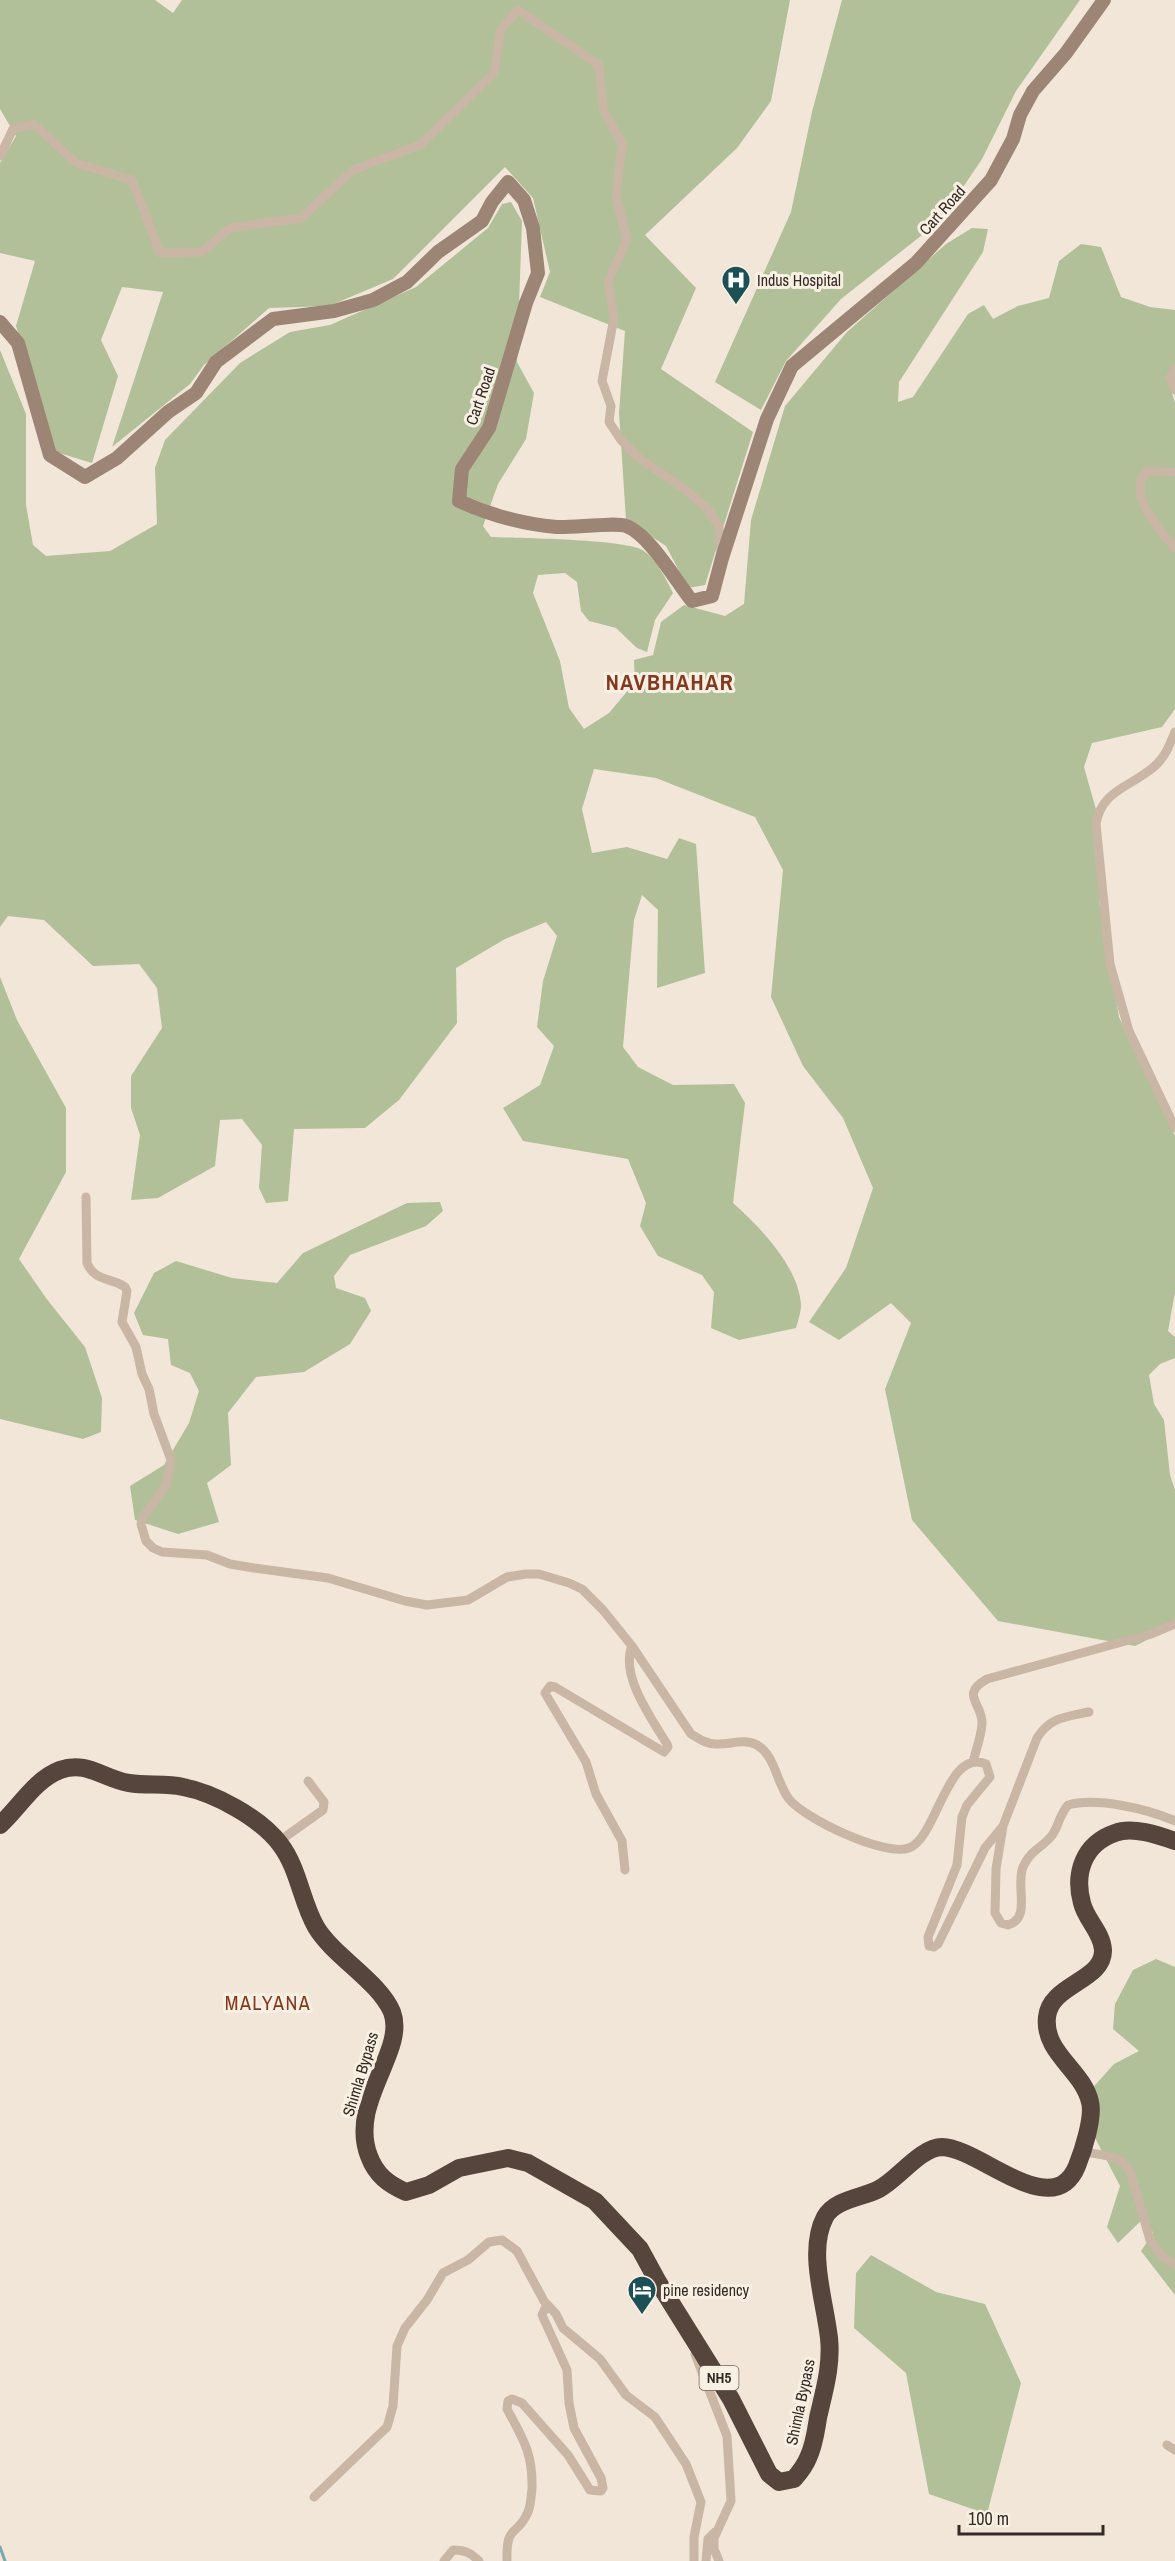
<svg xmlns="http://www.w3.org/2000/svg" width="1175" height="2561" viewBox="0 0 1175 2561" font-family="'Archivo Narrow',sans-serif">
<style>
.green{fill:#b1c098}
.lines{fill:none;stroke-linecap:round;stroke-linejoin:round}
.stream{stroke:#76aaae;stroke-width:3}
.street{stroke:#c9b6a4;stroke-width:9}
.secondary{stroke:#9c8575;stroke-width:14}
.highway{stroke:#55453c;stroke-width:18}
.labels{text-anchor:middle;stroke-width:6;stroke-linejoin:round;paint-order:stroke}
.shield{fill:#f9f0e4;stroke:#6f665f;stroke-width:1.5}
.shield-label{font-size:15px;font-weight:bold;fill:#342b26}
.street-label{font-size:16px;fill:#342b26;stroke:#f9f0e4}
.poi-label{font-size:16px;fill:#342b26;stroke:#f9f0e4;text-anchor:start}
.quarter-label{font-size:20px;letter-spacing:1.5px;fill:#84391e;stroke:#f9f0e4}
.district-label{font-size:22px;font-weight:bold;letter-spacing:1.5px;fill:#84391e;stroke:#f9f0e4}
</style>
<rect width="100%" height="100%" fill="#f1e6d8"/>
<path class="green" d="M0,0H155L173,13L182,0H790L771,101L737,148L645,235L696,288L661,369L753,432L705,585L688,588L666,546L626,520L619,413L625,331L540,297L550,272L533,198L505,167L393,279L329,306L269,308L204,365L190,384L112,447L163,292L122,287L101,340L118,376L92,463L56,452L16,326L35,261L0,253V163L16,136L0,109Z
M842,0H1080L1016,91L982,159L941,220L841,299L786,361L761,410L715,382L791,212L812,112Z
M511,202L522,221L517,362L534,393L526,439L498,484L483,526L491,537C517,538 629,539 644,551C657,560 666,579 673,593L655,620L647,652L637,648L616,628L589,621L581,611L577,582L565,573L538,575L533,593L560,661L569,708L584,729L609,713L635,682L634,660L653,655L661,622L684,605L725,616L744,604L751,520L785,406L847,332L946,244L972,228L988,229L983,252L899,382L898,402L913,397L968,314L984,305L993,319L1018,306L1049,298L1059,261L1081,244L1101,247L1121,297L1150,307L1175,310V390L1172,393L1175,403V709L1162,727L1092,743L1084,767L1099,820V901L1119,1017L1175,1136V1292L1168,1331L1175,1337V1358L1160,1364L1149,1375L1154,1404L1164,1420L1170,1475L1175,1490V1626L1135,1646L998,1621L912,1520L885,1389L911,1323L891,1303L839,1340L809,1322L846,1268L873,1188L843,1118L803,1066L771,997L783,870L755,817L656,778L594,769L582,809L592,853L627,847L667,859L679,838L696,844L705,973L657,988L658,910L642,895L634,920L623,1047L638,1067L673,1085L734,1084L745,1103L733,1203C759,1226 799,1267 801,1305C801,1312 798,1321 796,1328L739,1340L711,1328L714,1292L702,1275L658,1256L640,1226L646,1203L628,1159L523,1141L503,1108L540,1085L554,1046L537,1027L543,981L557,936L546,922L505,939L456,968L457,1023L399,1100L365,1128L294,1129L288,1201L266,1203L259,1188L262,1145L242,1119L220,1120L215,1166L158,1198L131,1200L140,1135L131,1108V1076L162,1028L157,988L139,964L93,966L44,920L8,916L0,927V350L26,414V505L33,545L46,556L110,551L157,524L155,468L165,440L240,363L290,332L330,325L416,287L488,228L502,204Z
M0,977L17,1020L66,1108V1172L19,1259L46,1298L85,1347L102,1398L101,1432L83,1439L0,1419Z
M440,1202L443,1211L426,1226L350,1255L334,1276L336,1288L365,1298L371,1311L350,1344L304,1372L256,1377L228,1413L231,1465L207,1483L219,1522L178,1534L135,1520L130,1486L164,1465L189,1423L199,1391L190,1373L171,1365L168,1339L143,1335L134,1313L154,1273L176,1261L232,1278L277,1283L303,1253L407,1203Z
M1156,1959L1175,1967V2295L1141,2251L1153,2233L1145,2217L1118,2243L1107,2227L1120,2186L1093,2134L1088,2093L1114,2064L1139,2051L1113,2029L1115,2004L1133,1970Z
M871,2255L936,2292L985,2304L1021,2383L987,2514L929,2494L906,2373L854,2328L856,2273Z"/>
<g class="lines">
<path class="stream" d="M0,2547L5,2561"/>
<path class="street" d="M0,156L13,129L34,124L76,163L132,180L160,253L202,252L230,228L301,218L353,170L420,145L494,73L501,29L518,10L599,65L603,109L622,144L616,197L627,239L608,282L614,318L602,381L611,406L609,422L621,440L639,458L683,488L708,509L719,527L721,553
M1175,368L1170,378L1175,390
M1173,472L1148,471C1124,491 1160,531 1175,548
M1175,732C1170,744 1166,755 1157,764C1133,787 1102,788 1096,824L1110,964L1129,1031L1175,1128
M86,1197L87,1263C95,1282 111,1277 125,1287L127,1291L122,1322L136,1347L142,1374L149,1389L154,1414L171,1460L166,1486L143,1517L141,1524L146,1541L153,1548L162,1552L207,1555L230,1564L254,1568L328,1578L405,1601L427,1605L468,1600L507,1577L526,1574H539L569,1583L582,1589L603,1610L632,1646L691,1734C699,1739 707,1744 716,1744C730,1745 743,1738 757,1745C775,1755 777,1784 789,1799C805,1819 885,1857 909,1848C937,1838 947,1747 986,1764L990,1777L967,1805L962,1817L957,1865L928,1937L929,1946L934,1947L938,1944L985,1848L1003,1826
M1089,1712C1066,1717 1050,1717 1037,1738L1003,1826L996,1869L995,1913L1001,1923L1008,1925C1032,1918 1015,1886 1023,1867C1030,1850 1044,1847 1053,1834C1059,1824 1060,1814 1068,1805C1097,1797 1148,1809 1175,1821
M973,1762C976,1750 981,1737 982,1724C983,1703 959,1695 987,1679L1151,1634L1175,1624
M278,1842L323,1810L324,1802L308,1781
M625,1870L622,1841L596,1794L586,1762L545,1693L550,1686L555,1687L664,1752L668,1747L667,1744C651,1718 620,1675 632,1646
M1082,2151C1100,2156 1119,2153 1130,2171L1150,2240L1160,2254L1175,2265
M695,2354L727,2436L731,2501L714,2538V2549L719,2561
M1167,2445L1175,2450
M314,2497L387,2427L393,2406L397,2346L405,2328L427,2300L443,2273L468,2260L489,2242L502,2240L517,2251L544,2301L556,2314L563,2328L600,2359L626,2395L655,2417L686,2464L701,2502L694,2537V2561
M444,2561L453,2550C465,2550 471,2553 479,2561
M507,2561C506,2522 517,2538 528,2512C531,2505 531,2496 532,2489C533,2453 523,2439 507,2409L508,2401L512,2399L522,2403L568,2455L590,2490L601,2491L603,2488L601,2478L574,2428L569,2403L567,2370L542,2315L547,2304
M706,2561L708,2539L715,2532"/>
<path class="secondary" d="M0,322L18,343L50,455L85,477L117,458L168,412L196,393L216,362L273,319L334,311L373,300L407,282L438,252L482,221L492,202L508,182L524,200L533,228L538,273L526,303L489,428L462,469L459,501C492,516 521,524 557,527C572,528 615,522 626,526C649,534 676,581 692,601L712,596L722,558L767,419L792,366L916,263L991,180L1013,139L1020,115L1033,91L1066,53L1104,0"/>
<path class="highway" d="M0,1825C19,1808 34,1780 60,1770C87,1760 103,1779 129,1783C147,1786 166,1783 183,1787C215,1793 260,1818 280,1844C299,1869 301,1901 316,1927C334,1957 379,1981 392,2012C407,2051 348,2102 369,2156C376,2175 388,2184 406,2192L429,2185L459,2168L508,2158L528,2163L595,2201L640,2249L658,2282L731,2399L769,2474L779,2482L794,2479C800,2472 805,2466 808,2458C814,2446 816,2431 818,2418C824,2391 832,2366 829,2338C825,2301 807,2251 825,2217C835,2199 862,2198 879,2189C898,2179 921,2147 942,2147C980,2148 1053,2224 1077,2166C1083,2151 1094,2117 1090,2102C1083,2070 1043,2053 1047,2017C1050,1984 1104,1981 1103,1950C1102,1932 1086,1920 1082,1903C1074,1874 1083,1844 1115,1833C1132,1826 1158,1835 1175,1841"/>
</g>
<defs>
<g id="hospital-pin" transform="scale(1.5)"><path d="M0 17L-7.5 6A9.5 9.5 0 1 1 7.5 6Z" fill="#1b5056" stroke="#f9f0e4"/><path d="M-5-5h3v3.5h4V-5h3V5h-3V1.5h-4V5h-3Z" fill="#fff"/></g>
<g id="hotel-pin" transform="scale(1.5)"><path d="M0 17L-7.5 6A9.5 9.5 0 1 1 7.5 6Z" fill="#1b5056" stroke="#f9f0e4"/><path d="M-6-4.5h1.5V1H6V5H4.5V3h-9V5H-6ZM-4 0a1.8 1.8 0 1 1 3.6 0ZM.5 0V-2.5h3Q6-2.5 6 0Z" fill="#fff"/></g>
</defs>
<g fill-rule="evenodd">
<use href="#hospital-pin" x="736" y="280"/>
<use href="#hotel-pin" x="642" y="2290"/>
</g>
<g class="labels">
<rect class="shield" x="699.5" y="2366" width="39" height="24" rx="4.5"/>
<g class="shield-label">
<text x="719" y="2383">NH5</text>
</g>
<g class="street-label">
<text transform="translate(942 210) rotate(-48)" y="6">Cart Road</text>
<text transform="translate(480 396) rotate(-71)" y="6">Cart Road</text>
<text transform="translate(360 2074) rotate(-73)" y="6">Shimla Bypass</text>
<text transform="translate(800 2402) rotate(-78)" y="6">Shimla Bypass</text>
</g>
<g class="poi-label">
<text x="757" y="286">Indus Hospital</text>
<text x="663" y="2296">pine residency</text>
</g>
<g class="quarter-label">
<text x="268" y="2010">MALYANA</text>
</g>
<g class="district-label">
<text x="670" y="690">NAVBHAHAR</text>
</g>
</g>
<path d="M959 2525v9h144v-9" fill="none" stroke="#342b26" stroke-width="3"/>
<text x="968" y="2525" font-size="18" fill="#342b26" stroke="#f9f0e4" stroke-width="4.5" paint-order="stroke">100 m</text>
</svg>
